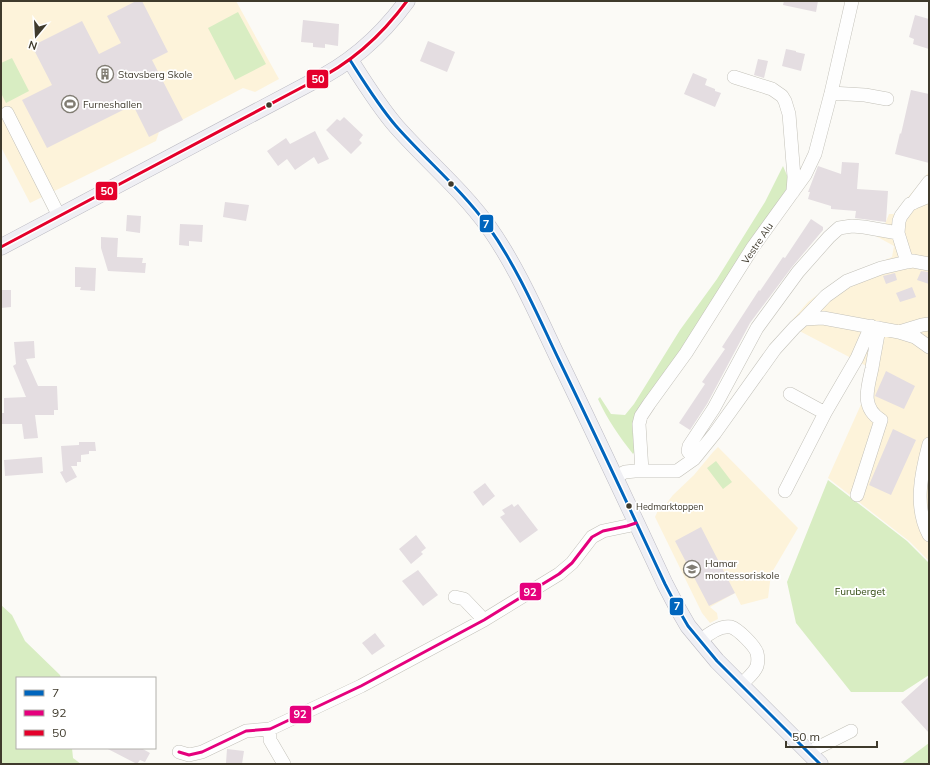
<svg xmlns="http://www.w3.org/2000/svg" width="930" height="765" viewBox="0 0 930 765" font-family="Mulish,sans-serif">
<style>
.built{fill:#fdf3da}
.green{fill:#d8edc2}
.building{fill:#e4dde1}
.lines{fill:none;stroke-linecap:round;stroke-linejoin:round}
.minor-casing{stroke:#c3c1b9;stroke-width:14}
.major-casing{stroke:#bcbbc3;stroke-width:17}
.minor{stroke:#fefefe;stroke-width:13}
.major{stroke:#efeff4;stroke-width:16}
.bus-1-casing{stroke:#fff;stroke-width:6}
.bus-2-casing{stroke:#fff;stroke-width:6}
.bus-3-casing{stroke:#fff;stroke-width:6}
.bus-1{stroke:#0065bd;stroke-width:3}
.bus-2{stroke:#e5007d;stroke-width:3}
.bus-3{stroke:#e4002b;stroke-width:3}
.bus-dot{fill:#3f3a2c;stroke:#fff;stroke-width:1.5}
.labels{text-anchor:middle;stroke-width:3.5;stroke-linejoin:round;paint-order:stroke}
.bus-label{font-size:9px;fill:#3f3a2c;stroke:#fff;text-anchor:start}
.poi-label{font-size:10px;fill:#3f3a2c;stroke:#fff;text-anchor:start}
.street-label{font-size:10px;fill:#3f3a2c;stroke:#fff}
.park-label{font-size:10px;fill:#2c460b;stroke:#fff}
.line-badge{stroke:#fff;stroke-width:1.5}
.badge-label{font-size:11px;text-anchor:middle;font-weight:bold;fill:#fff}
</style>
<rect width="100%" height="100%" fill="#fbfaf6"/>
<path class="built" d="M1,1H236L279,79L255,92L243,88L159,132L156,141L30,203L1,147Z
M929,172V561L909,541L828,478L876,371L788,325L808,302L833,283L892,257L894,246L874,235L885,224L889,214H894Z
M718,447L798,528L771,574L768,598L741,605L735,593L710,607L717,613L718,619L710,623L702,613L655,517L659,508L666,504L673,495L694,475L713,452Z"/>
<path class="green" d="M238,12L266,64L235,80L208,28Z
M12,58L29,91L6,103L1,93V63Z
M783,166L789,180L783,199L651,394C630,419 631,419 635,451L633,454C619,436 607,419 598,399L600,397L611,414L625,415L634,404L680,330L717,279L765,202Z
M716,461L732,482L723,489L707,468Z
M828,480L907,541L929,563V675L903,692H851L796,623L787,582Z
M1,605L12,615L25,641L60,675L61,678H17V748H72L73,758L81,764H1Z
M929,743V764H901Z"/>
<path class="building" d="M136,1H142L168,52L152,60L183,120L149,137L133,105L47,148L22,100L52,85L32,46L82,21L99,54L121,43L107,16Z
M784,1H818L816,12L783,5Z
M915,15L929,19V49L913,44L914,39L909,37Z
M303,20L339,24L338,46L325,44V48L313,47V43L301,42Z
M428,41L455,52L447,72L420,61Z
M786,49L796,51V52L805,54L801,71L782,66Z
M758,59L768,61L764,78L754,75Z
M693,73L707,79L705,85L715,89V91L721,93L715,107L684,94Z
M911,90L929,94V163L895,154L900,133L901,134Z
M344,117L363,135L359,140L362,143L351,154L326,130L337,119L340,121Z
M315,131L329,159L318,164L314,157L295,170L287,159L278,166L267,151L286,138L290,144Z
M842,162L859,163L857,189L888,191L886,222L855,218L856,211L831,209V206L808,199L810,192H808L818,166L841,174Z
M225,202L249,205L246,221L223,217Z
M127,215L141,216L140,233L126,231Z
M811,219L823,227V230L792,267L750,323L707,404L690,430L679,423L705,384L702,382L725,349L722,347L759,290L760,291L783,257L785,258Z
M180,224L203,225L202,242L189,241V246L179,245Z
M101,237L118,238L117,257L143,258L142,263H146L145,273L108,271L101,248Z
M75,267L96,268L95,291L80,290L81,287H75Z
M921,271L929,272V284L917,280Z
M895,273L897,280L886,284L883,276Z
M912,287L916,297L900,302L896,293Z
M1,290H11V307L1,308Z
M34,341L35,358L26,359L38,386H57L58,410H54V415H35L38,438L24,439L22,424H1V413H4V398L26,397L13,366L16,364L14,342Z
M886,371L915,386L904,409L875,396Z
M893,429L916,440L891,495L869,485Z
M79,442H95L96,451H89V454L81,455V462H77V466H71L77,477L66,483L60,472L63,471L61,446L79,445Z
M42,457L43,473L5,476L4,460Z
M485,483L495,496L483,506L473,492Z
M512,504L514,507L518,504L538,530L520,543L500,517L505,514L502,510Z
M701,527L735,593L709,606L675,541Z
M416,535L426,548L421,552L423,554L411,564L399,549Z
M418,570L438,595L423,606L402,581Z
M375,633L385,646L372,655L362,643Z
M929,677V733L901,702Z
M106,748H141L150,753L145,762L140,760L137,764Z
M227,749L244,751L242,764L226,763Z"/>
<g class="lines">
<g class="minor-casing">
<path id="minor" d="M734,77L772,89L782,96L785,101L789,114L794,177L793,192
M831,93L865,95L887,99
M7,113L59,216
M913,203L929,182
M907,262L898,233L899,221L901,216L910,204L929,196
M804,319L823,318L899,332L915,337L929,347
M899,332L922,325L929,324
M790,394L825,413
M929,444C921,474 914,507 929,535
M694,459L688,451L689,446L714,408L757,328L798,272L829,237L839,228L852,226L864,227L898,233
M642,471L639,424L641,416L649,404L686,353L753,247L805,175L815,154L831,93L852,1
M615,477L625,472L635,471H677L694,459L715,433L775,349L795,327L804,319L826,296L847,281L881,268L907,262L913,261L929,264
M785,491L825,413L857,358L871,326
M857,495L881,420C860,407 868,387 872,368C874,355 877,341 879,328
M455,597L464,599L484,620
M700,641C707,635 720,625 731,627C738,629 755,646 757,653C758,657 758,662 757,666C754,674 746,679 741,685
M270,729V740L284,764
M179,752L189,755L202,752L246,731L270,729L361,686L484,620L559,574L572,563L592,537L603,531L627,526L636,523
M809,753L813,750L851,731"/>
</g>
<g class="major-casing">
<path id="major" d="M350,60C364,82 378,105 396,126C426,160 461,189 488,226C517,267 537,314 559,360C595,434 630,509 665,584L677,607L688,626L717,661L820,764
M1,247L312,82C350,64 382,35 407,1"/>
</g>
<use href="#minor" class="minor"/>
<use href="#major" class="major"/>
<g class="bus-1-casing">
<path id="bus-1" d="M350,60C364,82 378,105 396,126C426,160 461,189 488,226C517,267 537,314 559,360C595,434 630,509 665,584L677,607L688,626L717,661L820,764"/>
</g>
<g class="bus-2-casing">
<path id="bus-2" d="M179,752L189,755L202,752L246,731L270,729L361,686L484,620L559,574L572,563L592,537L603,531L627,526L636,523"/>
</g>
<g class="bus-3-casing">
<path id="bus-3" d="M1,247L312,82C350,64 382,35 407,1"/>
</g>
<use href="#bus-1" class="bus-1"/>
<use href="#bus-2" class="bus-2"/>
<use href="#bus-3" class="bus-3"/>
</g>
<defs>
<g id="building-ring" transform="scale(0.9)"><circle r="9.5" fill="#fff" stroke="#817d73" stroke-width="1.5"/><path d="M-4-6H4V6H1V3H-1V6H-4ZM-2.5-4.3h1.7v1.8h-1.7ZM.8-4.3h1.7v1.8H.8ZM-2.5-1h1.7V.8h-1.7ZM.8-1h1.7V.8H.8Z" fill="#817d73"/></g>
<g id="stadium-ring" transform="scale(0.9)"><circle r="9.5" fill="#fff" stroke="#817d73" stroke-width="1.5"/><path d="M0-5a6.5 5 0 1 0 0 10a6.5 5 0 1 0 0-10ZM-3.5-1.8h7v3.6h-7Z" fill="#817d73"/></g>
<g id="school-ring" transform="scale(0.9)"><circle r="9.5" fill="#fff" stroke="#817d73" stroke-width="1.5"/><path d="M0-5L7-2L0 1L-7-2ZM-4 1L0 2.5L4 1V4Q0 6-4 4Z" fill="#817d73"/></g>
</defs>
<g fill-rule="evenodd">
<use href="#building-ring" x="105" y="74"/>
<use href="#stadium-ring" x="70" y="104"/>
<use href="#school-ring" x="692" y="569"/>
</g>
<g class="bus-dot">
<circle cx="269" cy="105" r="3.5"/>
<circle cx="451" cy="184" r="3.5"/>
<circle cx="629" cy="506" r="3.5"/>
</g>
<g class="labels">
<g class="bus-label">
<text x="636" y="510">Hedmarktoppen</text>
</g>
<g class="poi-label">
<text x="118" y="78">Stavsberg Skole</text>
<text x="83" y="108">Furneshallen</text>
<text x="705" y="567">Hamar<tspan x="705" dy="12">montessoriskole</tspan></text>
</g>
<g class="street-label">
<text transform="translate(757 243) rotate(-56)" y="4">Vestre Alu</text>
</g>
<g class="park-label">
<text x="860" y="595">Furuberget</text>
</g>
</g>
<g class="line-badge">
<rect x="306" y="69" width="23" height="20" rx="4" fill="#e4002b"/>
<rect x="95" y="181" width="23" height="20" rx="4" fill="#e4002b"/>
<rect x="479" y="214" width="15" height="19" rx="4" fill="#0065bd"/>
<rect x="519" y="582" width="23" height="19" rx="4" fill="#e5007d"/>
<rect x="669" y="597" width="15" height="19" rx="4" fill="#0065bd"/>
<rect x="289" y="705" width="23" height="19" rx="4" fill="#e5007d"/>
</g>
<g class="badge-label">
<text x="318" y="83">50</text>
<text x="107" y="195">50</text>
<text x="486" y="228">7</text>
<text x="530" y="596">92</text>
<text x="677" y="610">7</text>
<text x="300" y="718">92</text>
</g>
<rect width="930" height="765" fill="none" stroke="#3f3a2c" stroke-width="4"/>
<rect x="16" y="677" width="140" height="72" fill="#ffffff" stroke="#b2b0ab"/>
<rect x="24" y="690" width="20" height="6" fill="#0065bd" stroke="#b2b0ab"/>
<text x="52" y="697" font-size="12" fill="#3f3a2c">7</text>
<rect x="24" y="710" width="20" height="6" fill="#e5007d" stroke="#b2b0ab"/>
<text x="52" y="717" font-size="12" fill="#3f3a2c">92</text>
<rect x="24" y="730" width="20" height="6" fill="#e4002b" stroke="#b2b0ab"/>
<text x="52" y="737" font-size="12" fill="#3f3a2c">50</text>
<g transform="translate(36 36) rotate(198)" stroke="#ffffff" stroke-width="3" paint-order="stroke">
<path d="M0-3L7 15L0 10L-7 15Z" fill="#3f3a2c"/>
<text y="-6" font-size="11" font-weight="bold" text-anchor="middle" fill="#3f3a2c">N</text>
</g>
<path d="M786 741v6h91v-6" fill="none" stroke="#3f3a2c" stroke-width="2"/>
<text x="792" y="741" font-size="12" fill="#3f3a2c" stroke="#ffffff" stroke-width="3" paint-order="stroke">50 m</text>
</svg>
